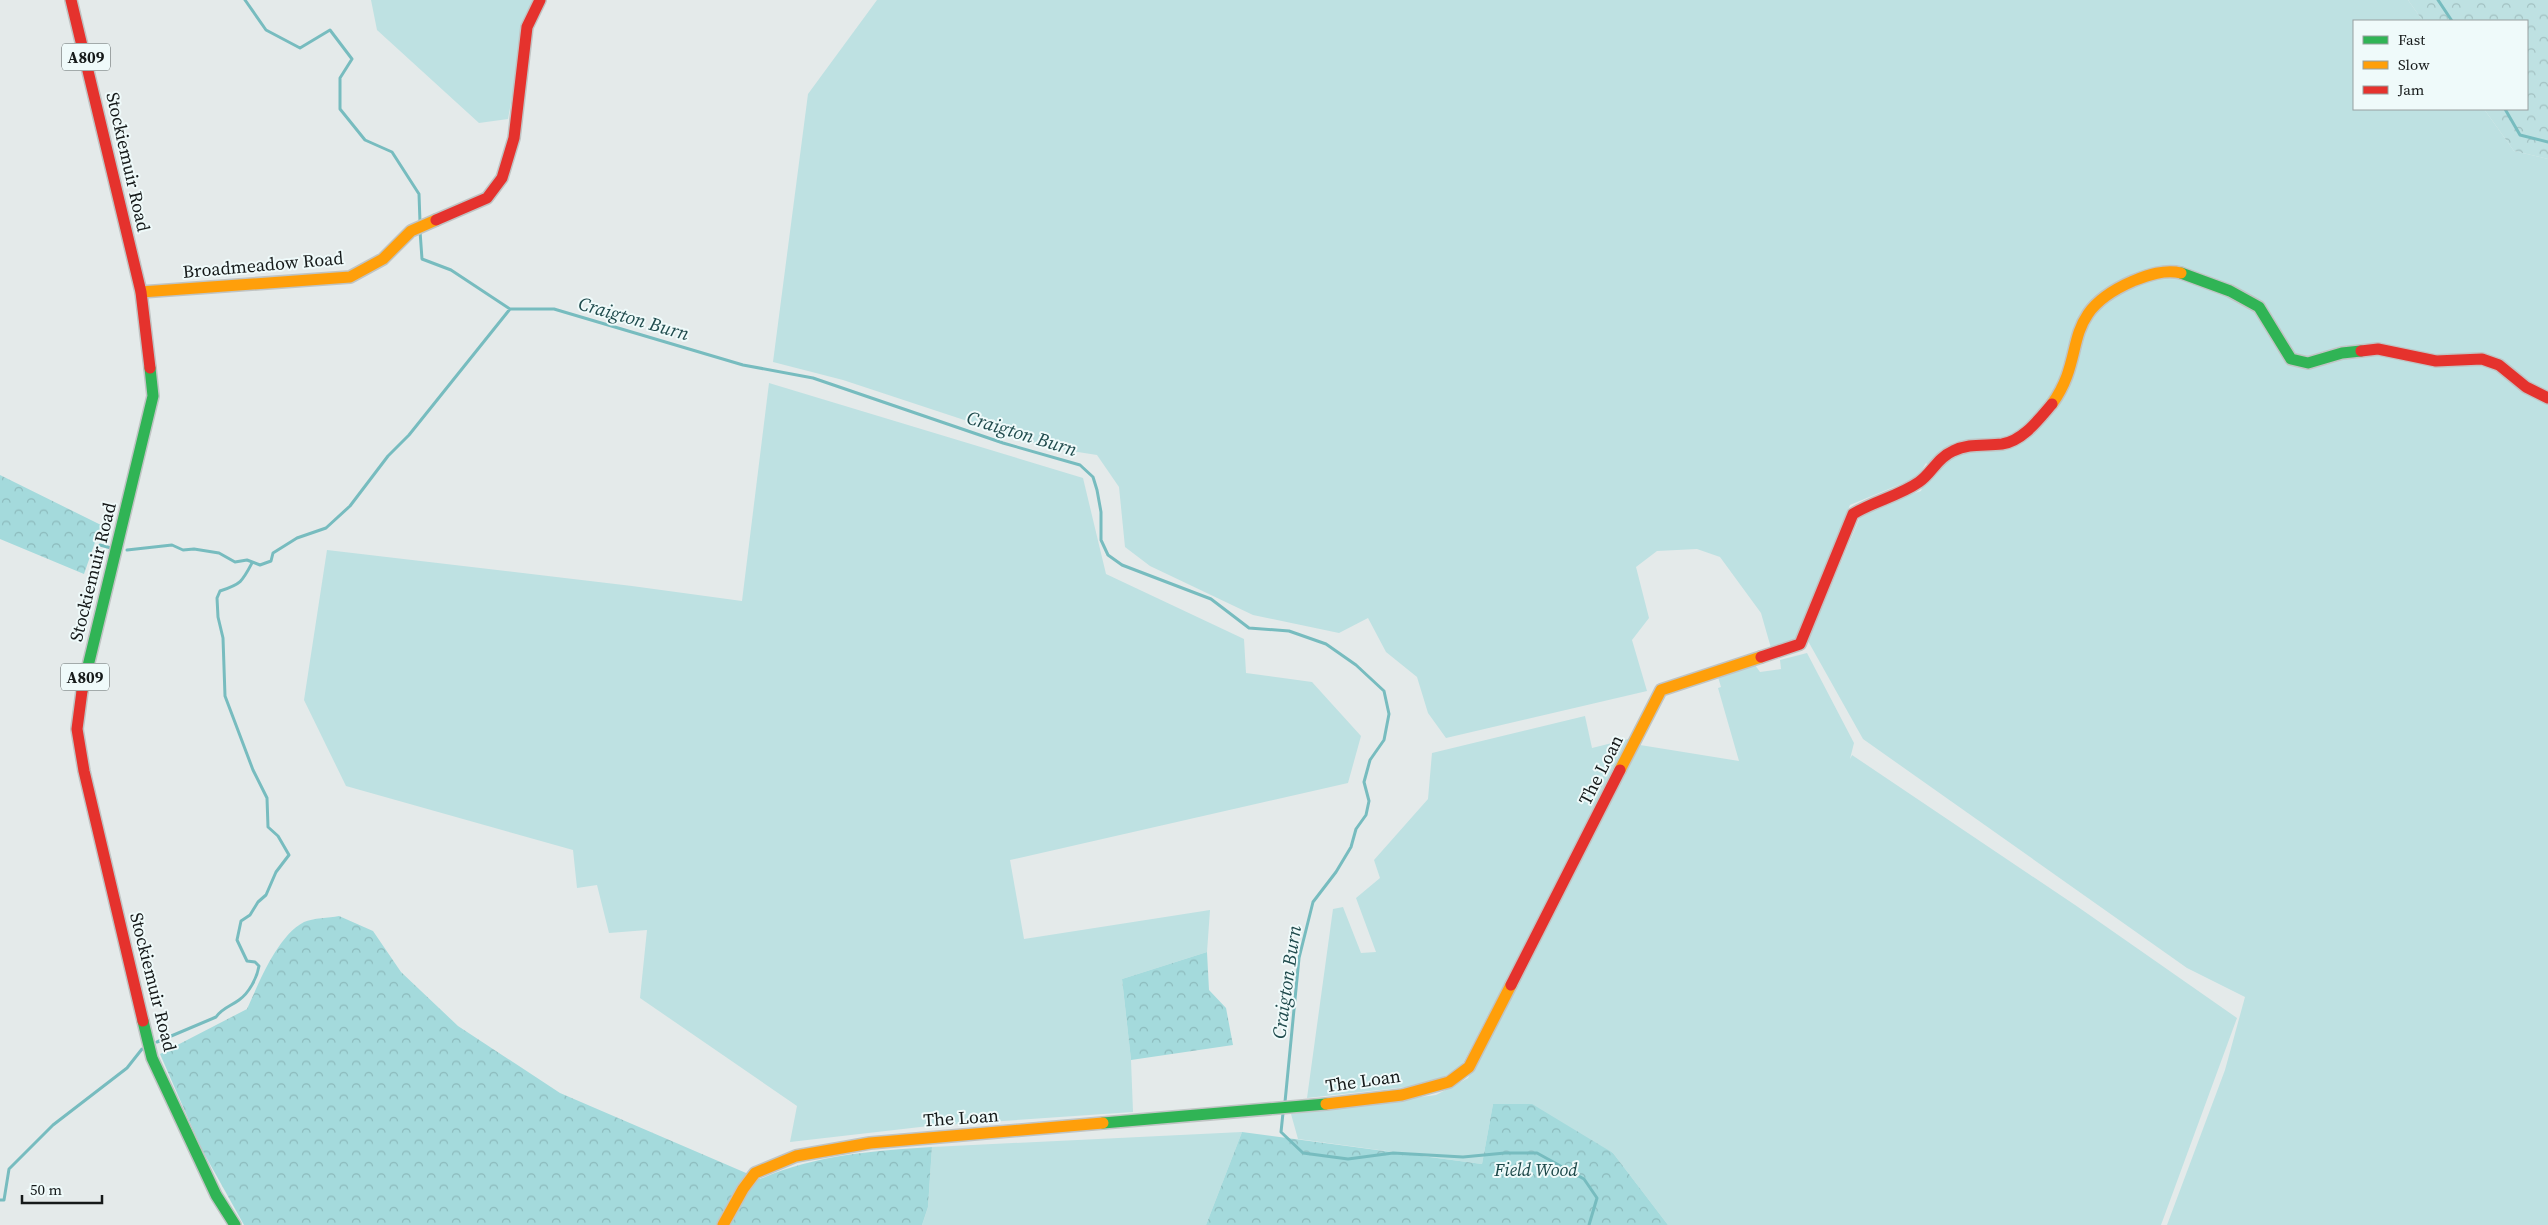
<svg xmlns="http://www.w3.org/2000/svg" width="2548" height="1225" viewBox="0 0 2548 1225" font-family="'Source Serif 4',serif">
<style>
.green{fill:#bee1e2}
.forest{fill:url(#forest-crowns)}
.park{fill:url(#park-crowns)}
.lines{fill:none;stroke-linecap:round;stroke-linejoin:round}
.stream{stroke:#77bcbf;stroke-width:3}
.fast-casing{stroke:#c0c4c4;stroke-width:14}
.slow-casing{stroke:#c0c4c4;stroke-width:14}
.jam-casing{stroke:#c0c4c4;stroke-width:14}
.fast{stroke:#30b455;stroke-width:11}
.slow{stroke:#ff9f0a;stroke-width:11}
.jam{stroke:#e5322d;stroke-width:11}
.labels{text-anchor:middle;stroke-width:4;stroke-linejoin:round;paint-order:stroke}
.shield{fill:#effafa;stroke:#565c5c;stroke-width:1}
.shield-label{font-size:16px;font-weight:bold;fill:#151919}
.street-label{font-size:18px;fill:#151919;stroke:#effafa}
.park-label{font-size:18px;font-style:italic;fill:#1b4748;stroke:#effafa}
.water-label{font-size:19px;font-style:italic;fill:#1f4a4c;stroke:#effafa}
</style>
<defs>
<pattern id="forest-crowns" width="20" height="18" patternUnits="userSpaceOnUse" patternTransform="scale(1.25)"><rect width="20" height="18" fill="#a4dadc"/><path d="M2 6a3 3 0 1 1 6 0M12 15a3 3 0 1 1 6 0" fill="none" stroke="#8cbabc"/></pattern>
<pattern id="park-crowns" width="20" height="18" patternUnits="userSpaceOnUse" patternTransform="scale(1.25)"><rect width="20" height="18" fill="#bee1e2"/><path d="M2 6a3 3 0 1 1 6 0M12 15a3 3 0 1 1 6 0" fill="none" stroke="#a2c0c1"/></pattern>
</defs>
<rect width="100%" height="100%" fill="#e4eaea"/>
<path class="green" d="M371,0H533L525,24L508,119L479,123L377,30Z
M877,0H2408L2423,21H2354V109H2484L2514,151L2548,159V1225H2167L2225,1070L2245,997L2187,968L1863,739L1808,641L1863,510L1921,491L1930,467L1926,463L1918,477L1850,505L1795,640L1771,648L1761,613L1720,557L1697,549L1657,551L1636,567L1649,618L1632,640L1647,691L1446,738L1428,713L1417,677L1386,652L1368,618L1339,633L1253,615L1150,566L1125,547L1119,487L1097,455L1046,447L843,380L773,362L808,94Z
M769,383L1083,478L1106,574L1244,639L1246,673L1312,682L1361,736L1348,783L1010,860L1024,939L1210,910L1207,952L1122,979L1131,1060L1133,1112L929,1126L790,1142L797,1106L640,998L647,930L609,933L597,885L577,888L573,850L346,786L304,700L327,550L632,586L742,601Z
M1807,653L1854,743L1850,759L1852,755L2078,907L2237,1018L2161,1225H1668L1613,1153L1493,1104L1482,1164L1298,1139L1291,1114L1436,1095L1468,1078L1640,745L1739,761L1718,688L1721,687L1718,677L1755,665L1760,672L1781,669L1780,660Z
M1585,716L1592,748L1632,738L1462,1065L1442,1078L1407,1087L1307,1098L1333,909L1343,907L1361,953L1376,952L1356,898L1380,878L1374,860L1428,799L1432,753Z
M1242,1132L1206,1225H922L928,1207L932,1147Z"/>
<path class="forest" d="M0,475L101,525L84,574L0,539Z
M339,916L373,931L401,972L458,1026L560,1093L760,1179C815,1155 872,1151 932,1147L928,1207L922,1225H244L201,1148L160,1054L247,1009C259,983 277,936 304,922C313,918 329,918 339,916Z
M1207,952L1209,990L1226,1008L1233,1045L1131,1060L1122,979Z
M1493,1104H1532L1613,1153L1668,1225H1206L1242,1132L1482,1164Z"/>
<path class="park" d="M2408,0H2548V159L2514,151L2484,109H2527V21H2423Z"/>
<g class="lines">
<path class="stream" d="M245,0L266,30L300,48L330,30L352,59L340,78V109L365,140L392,152L419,194L420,222
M2438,0L2452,21
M2505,109L2520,135L2548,142
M420,231L422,259L451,270L510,309H554L743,365L813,378L1003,443L1080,465L1093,477L1097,490L1101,512V540L1108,555L1122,565L1211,599L1249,628L1289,631L1326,644L1356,665L1384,691L1389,714L1384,740L1370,760L1364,782L1369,801L1366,815L1356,829L1351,847L1336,872L1313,902L1299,958L1285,1102
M100,545L111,548
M127,550L172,545L183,550L194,549L219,553L235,562L247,560L260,565L271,561L273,553L297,538L326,528L350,506L388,456L409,435L510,309
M157,1042L216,1017C222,1008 231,1006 239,1000C249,993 257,978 259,966L255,962L247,961L237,940L241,921L250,915L258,902L266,895L276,872L289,855L278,836L268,827L267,798L253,770L225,696L223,638L218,617L217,598L220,591C241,584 242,582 252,563
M1283,1113L1281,1132L1303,1153L1348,1159L1393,1153L1463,1157L1505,1153H1537L1584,1179L1597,1198L1589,1225
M0,1200H4L9,1169L53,1125L127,1068L142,1049"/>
<g class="fast-casing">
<path id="fast" d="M2181,273L2230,291L2259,307L2291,359L2308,363L2342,353L2361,351
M82,691L153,396L150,368
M143,1021L152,1058L216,1195L235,1225
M1103,1123L1326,1104"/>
</g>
<g class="slow-casing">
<path id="slow" d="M141,292L350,277L383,259L411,231L436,220
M2052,404C2089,353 2057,314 2133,281C2148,275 2165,269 2181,273
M1620,770L1661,690L1761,657
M1326,1104L1402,1095L1449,1082L1469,1067L1511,985
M723,1225L743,1189L755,1173L796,1156L870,1143L1103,1123"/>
</g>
<g class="jam-casing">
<path id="jam" d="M71,0L141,292L150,368
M436,220L487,198L502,178L514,138L527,27L540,0
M2361,351L2378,349L2436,361L2482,359L2499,365L2526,387L2548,398
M1761,657L1800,644L1853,514C1874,501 1899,496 1919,482C1932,473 1937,458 1953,451C1969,443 1984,446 2002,444C2023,441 2039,419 2052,404
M82,691L77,729L84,771L143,1021
M1511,985L1620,770"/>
</g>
<use href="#fast" class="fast"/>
<use href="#slow" class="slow"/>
<use href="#jam" class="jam"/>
</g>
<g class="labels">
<g class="shield">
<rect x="62" y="43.5" width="48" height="27" rx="4"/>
<rect x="61" y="663.5" width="48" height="27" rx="4"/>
</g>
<g class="shield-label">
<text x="86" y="63">A809</text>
<text x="85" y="683">A809</text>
</g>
<g class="street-label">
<text transform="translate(128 162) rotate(77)" y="6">Stockiemuir Road</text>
<text transform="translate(263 265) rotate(-5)" y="6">Broadmeadow Road</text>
<text transform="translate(93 572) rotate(-76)" y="6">Stockiemuir Road</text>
<text transform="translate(1601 770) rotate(-63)" y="6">The Loan</text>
<text transform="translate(153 982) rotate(76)" y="6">Stockiemuir Road</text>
<text transform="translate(1363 1081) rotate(-8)" y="6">The Loan</text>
<text transform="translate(961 1118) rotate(-4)" y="6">The Loan</text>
</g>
<g class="park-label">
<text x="1536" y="1176">Field Wood</text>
</g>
<g class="water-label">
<text transform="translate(634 318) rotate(16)" y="7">Craigton Burn</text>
<text transform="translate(1022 433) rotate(17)" y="7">Craigton Burn</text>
<text transform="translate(1286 982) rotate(-82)" y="7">Craigton Burn</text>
</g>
</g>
<rect x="2353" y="20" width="175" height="90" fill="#effafa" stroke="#98a0a0"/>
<rect x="2363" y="36" width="25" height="8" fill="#30b455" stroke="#98a0a0"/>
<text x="2398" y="45" font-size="15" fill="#151919">Fast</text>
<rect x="2363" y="61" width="25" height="8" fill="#ff9f0a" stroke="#98a0a0"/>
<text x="2398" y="70" font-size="15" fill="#151919">Slow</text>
<rect x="2363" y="86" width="25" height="8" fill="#e5322d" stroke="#98a0a0"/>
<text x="2398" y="95" font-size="15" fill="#151919">Jam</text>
<path d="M22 1195v8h80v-8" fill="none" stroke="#151919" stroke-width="2.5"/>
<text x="30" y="1195" font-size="15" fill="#151919" stroke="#effafa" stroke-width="4" paint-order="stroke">50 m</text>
</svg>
